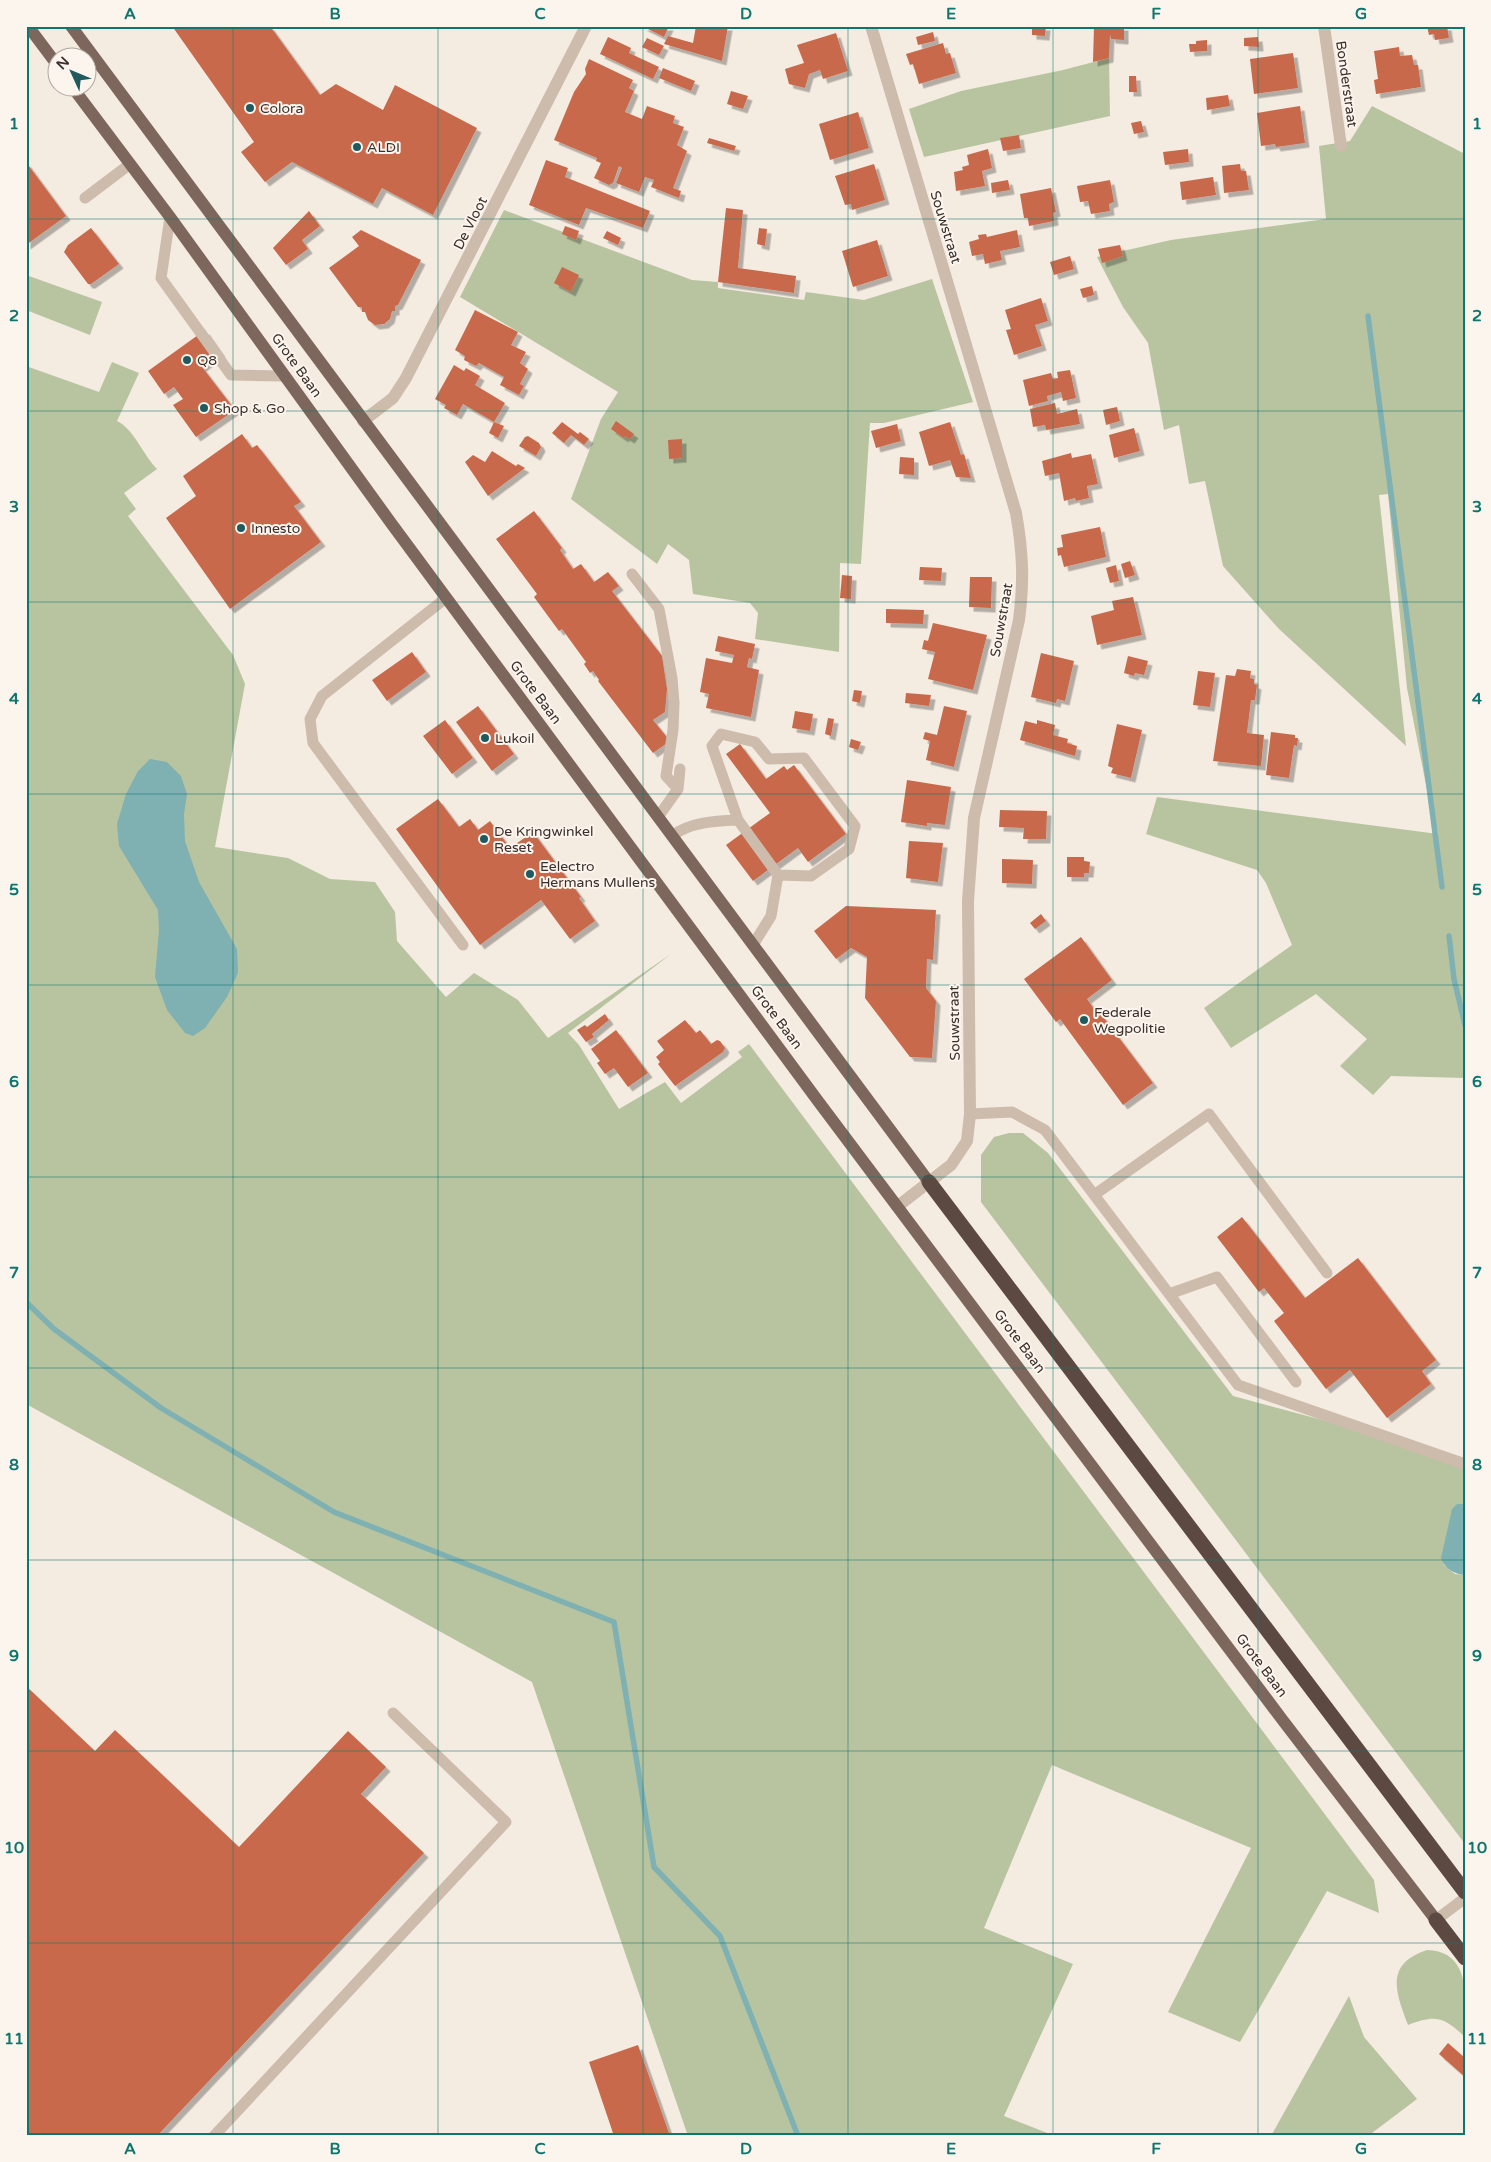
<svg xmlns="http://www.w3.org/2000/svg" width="1491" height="2162" viewBox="0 0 1491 2162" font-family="'Varela Round',sans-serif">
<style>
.green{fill:#b8c4a0}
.water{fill:#7fb0b2}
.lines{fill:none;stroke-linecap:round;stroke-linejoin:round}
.stream{stroke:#7fb0b2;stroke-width:5.5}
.building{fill:#c8694b;filter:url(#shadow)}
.lane{stroke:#cdbbac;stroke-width:11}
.street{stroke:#cdbbac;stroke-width:12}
.primary{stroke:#7d675c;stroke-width:12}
.highway{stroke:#5c4a42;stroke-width:15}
.grid{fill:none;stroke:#0f766e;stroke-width:1;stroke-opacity:0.55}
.poi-dot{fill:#1f5a5e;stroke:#fbf5ee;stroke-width:2}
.labels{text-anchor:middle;stroke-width:4;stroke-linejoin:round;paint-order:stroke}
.street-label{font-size:14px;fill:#3b302b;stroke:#fbf5ee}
.poi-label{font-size:14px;fill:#3b302b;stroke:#fbf5ee;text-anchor:start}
.neatline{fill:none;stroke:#0f766e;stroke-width:2}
.grid-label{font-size:16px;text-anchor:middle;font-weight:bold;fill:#0f766e}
</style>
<defs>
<filter id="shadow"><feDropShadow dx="4.5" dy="4.5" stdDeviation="0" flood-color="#0004"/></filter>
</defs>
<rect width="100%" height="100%" fill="#f4ebe1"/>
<path class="green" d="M1109,58L1110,116L924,157L909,109L961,91L1063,70Z
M1372,106L1465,154V1078L1391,1076L1373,1095L1340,1066L1367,1039L1316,994L1231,1048L1204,1008L1292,945L1266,883L1257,870L1146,834L1157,797L1438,834L1428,795L1407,688L1388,494L1379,495L1406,746L1279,629L1223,566L1205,481L1189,484L1179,425L1164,430L1148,343L1123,307L1097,257L1171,240L1326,219L1319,146L1350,141Z
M504,210L692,280L718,282V288L804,300L806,292L864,300L932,279L973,402L884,423H870L861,564L840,563L839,652L755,639L758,613L750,603L693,594L689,560L668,544L657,564L571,499L601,419L618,392L460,297Z
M26,275L102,302L90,335L26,310Z
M112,362L139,373L117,421C134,429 143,455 157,469L124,493L136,509L128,516L233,655L245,684L215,847L288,858L330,879L375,882L395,912L397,941L446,997L474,973L518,1000L548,1038L671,954L568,1033L579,1045L619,1109L665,1082L681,1103L742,1057L738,1052L749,1044L1374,1880L1379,1913L1327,1891L1240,2042L1168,2012L1251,1848L1052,1765L984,1928L1073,1964L1004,2116L1055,2136H688L532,1682L26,1404V366L99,392Z
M1009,1133H1023L1048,1153L1233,1396L1465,1458V1504H1457L1444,1565L1455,1574L1465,1575V1844L981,1202V1155L994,1137Z
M1427,1950C1474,1951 1465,2005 1465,2037C1444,2017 1436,2014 1408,2025C1395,1991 1385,1964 1427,1950Z
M1349,1996L1364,2037L1417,2099L1368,2136H1271Z"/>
<path class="water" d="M150,759L167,762L181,776L187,794L184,814L185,841L199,882L237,949L238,973L227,997L205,1028L193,1036L185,1033L167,1010L155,977L159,930L158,910L119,846L117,824L126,794L138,771Z
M1457,1504H1465V1575C1454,1574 1445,1569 1441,1558L1452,1509Z"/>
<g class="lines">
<path class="stream" d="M1368,316L1442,887
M1449,936L1454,979L1465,1025
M26,1302L54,1329L161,1408L334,1512L614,1622L654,1867L720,1936L798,2136"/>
</g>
<path class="building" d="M172,26H270L320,95L336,84L383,110L395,85L477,128L433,215L382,188L373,204L292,162L265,182L241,152L254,142Z
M642,26H669L664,37Z
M696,26H728L722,61L664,44L668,36L693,43Z
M1032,26H1046L1045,36L1032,35Z
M1094,26H1124V40L1111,39L1110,34L1109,58L1093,62Z
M1427,26H1447L1449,38L1435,40L1434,34L1429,35Z
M933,32L935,41L918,45L916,37Z
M836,33L848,71L823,79L820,70L809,74L805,88L789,84L785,69L804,63L797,45Z
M608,37L631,48L629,53L659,67L653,79L600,54Z
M1258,37L1259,47L1244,46V38Z
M647,38L664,46L659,55L642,47Z
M1207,40V51L1190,52L1189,44H1196V41Z
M943,43L946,54L950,53L956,73L919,84L913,64L910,65L906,54Z
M1399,47L1400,56L1412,55L1414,65H1418L1421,87L1376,94L1374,80L1378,79L1374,51Z
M1293,53L1298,88L1254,94L1250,59Z
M589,59L633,80L629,88L634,91L625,112L642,119L647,106L675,116L673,123L684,127L677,145L687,151L673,188L681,191L679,198L651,187L654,180L645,177L639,192L616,183L622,168L619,166L613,183L609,185L594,178L601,163L596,161L597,158L554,140L574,92L586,74L585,69Z
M663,68L695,81L691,91L659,78Z
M1129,76H1136L1137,92H1129Z
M731,91L748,96L743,109L727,104Z
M1228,95L1230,106L1207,110L1206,98Z
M1300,106L1305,143L1276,147L1275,144L1261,146L1257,113Z
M858,112L869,148L830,160L819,124Z
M1141,121L1144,132L1134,134L1131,123Z
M1019,135L1021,148L1003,151L1000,138Z
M709,138L736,146L734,151L707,143Z
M988,149L992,168L982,171L985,186L956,191L954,172L963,170L962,167L969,165L967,155Z
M1188,149L1189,162L1165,165L1163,152Z
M546,160L568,168L565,177L650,211L643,228L586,208L579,225L529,205Z
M26,162L66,216L26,245Z
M874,164L885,200L852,210L851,204L845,205L835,176Z
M1240,164L1241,171H1246L1249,190L1224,193L1222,166Z
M1213,177L1216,195L1182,200L1180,182Z
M1008,180L1010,190L992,193L991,183Z
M1110,180L1114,202L1109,204L1110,211L1091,214L1088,201L1080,202L1077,186Z
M1051,188L1056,212L1053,213L1054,221L1029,226L1028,218H1024L1020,194Z
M726,208L743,210L738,268L796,276L794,293L718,282Z
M309,211L320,226L302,240L308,249L286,265L273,248Z
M565,226L579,231L576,240L562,234Z
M91,228L119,264L91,284H88L64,252L68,245Z
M759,228L767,229L765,246L757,244Z
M361,230L421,260L398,305L395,306V311H392L390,319L384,324L375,325L368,320L365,312H362V307H358L329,268L359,246L352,237Z
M1017,230L1020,247L1000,251L1002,260L985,264L983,254L972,256L969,242L979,239L978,235L986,234L987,237Z
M607,231L621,238L618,245L603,238Z
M877,240L888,276L853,287L842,251Z
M1120,245L1123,256L1102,263L1098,249Z
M1070,256L1074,269L1054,275L1050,262Z
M562,267L579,275L571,292L554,283Z
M1092,286L1094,295L1083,298L1080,289Z
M1041,298L1048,321L1035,325L1042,346L1014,355L1006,330L1011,329L1005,310Z
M475,310L518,332L511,345L526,352L520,363L528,369L520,384L524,386L519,395L500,385L504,377L479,363L476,366L464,360L465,356L455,350Z
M205,330L221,353L202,367L235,410L196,437L173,405L183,399L174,387L164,394L148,371Z
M454,365L464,371L466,368L480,376L475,385L505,403L494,422L463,404L457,415L444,408L446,405L435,399Z
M1070,370L1076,398L1063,401L1061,392L1047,396L1048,401L1029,406L1023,380L1051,373L1053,379L1058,378L1057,372Z
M1055,403L1057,414L1077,409L1080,424L1046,430L1045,425L1033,427L1030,409Z
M1117,407L1120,421L1106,425L1103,410Z
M616,421L634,434L630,439L625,436L624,438L611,429Z
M494,422L504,426L498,438L489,433Z
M562,422L578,434L580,432L589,439L584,445L571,435L564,443L552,433Z
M950,422L961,455L964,454L971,478L956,477L950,460L929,466L919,432Z
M897,424L901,441L876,448L871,431Z
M1134,428L1140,451L1114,458L1109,435Z
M242,434L252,448L257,445L301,502L294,506L321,542L230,609L166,518L196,496L183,476Z
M528,436L539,443L541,447L536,456L519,446L525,437Z
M682,439V458L669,459L668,440Z
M492,451L516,466L518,464L525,468L488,496L465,462L473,455L485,462Z
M1071,453L1072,458L1091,454L1098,484L1087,486L1089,498L1076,501L1075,498L1064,501L1059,473L1045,476L1042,461Z
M900,457L914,458V475L899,474Z
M534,511L562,548L560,550L573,569L581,564L594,582L608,572L619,586L612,591L662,656L667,689L665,712L653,720L670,741L653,753L598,681L599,680L593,671L590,673L584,664L586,662L562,629L559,631L534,597L537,594L496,539Z
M1100,527L1106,557L1064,567L1061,555L1058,556L1057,548L1063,547L1061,535Z
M1130,561L1135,575L1125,578L1121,564Z
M1116,565L1119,581L1110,583L1106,568Z
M920,567L942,568L941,581L919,580Z
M842,575L852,576L851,599L840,598Z
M970,577H992L991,608L969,607Z
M1133,597L1142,635L1097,645L1091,616L1114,610L1112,601Z
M886,609L924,610L923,624L886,623Z
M933,623L987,635L973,690L928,679L935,652L922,649L924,640L928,641Z
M718,636L755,644L752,659L749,658L747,667L759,670L751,717L706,708L709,694L700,692L706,658L732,663L734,655L715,651Z
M412,652L426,672L387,701L372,680Z
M1041,653L1074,661L1065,701L1057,699L1056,703L1031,697Z
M1128,656L1148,661L1144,675L1135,673L1134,676L1124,673Z
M1237,669L1251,671L1250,678L1254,679V684L1257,685L1255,700H1251L1247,733L1264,735L1261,766L1213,761L1226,675L1235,676Z
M1198,671L1215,673L1210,707L1193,705Z
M854,690L862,691L860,703L852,701Z
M906,693L931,695L929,706L905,703Z
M478,706L514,754L492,771L456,722Z
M944,706L967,711L954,767L926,760L930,741L923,739L925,732L937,735Z
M795,711L813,714L810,731L792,728Z
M828,718L834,719L831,736L825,734Z
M445,720L473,758L452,774L423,736Z
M1037,720L1055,725L1053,735L1068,739L1067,743L1077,746L1075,756L1020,740L1025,721L1037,724Z
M1117,724L1142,730L1131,778L1111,773L1113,768L1108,766Z
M1271,732L1295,735V738H1298L1297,746L1294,745L1289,778L1266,775Z
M851,739L861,742L858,750L849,747Z
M740,744L766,779L784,766L787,770L794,765L846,834L808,862L798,848L753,881L726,845L770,813L726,754Z
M907,780L951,787L945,825L927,823V826L901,822Z
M438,799L459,827L470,819L478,830L490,821L510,848L533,832L581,897L579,898L595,921L570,939L541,900L480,945L396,829Z
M1000,810L1047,811L1046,839H1023L1024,828L999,827Z
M909,841L943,843L938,882L906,878Z
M1067,857H1084V861L1090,862L1089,873H1084V877H1067Z
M1002,859L1033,860L1032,884L1002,883Z
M846,906L936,910L933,960L927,959L926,988L936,1001L932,1058L910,1057L865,998L867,957L851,948L836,959L814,931Z
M1041,914L1046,921L1035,929L1030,923Z
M1081,937L1112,980L1087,999L1099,1016L1101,1014L1153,1083L1123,1105L1060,1019L1056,1022L1024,979Z
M605,1014L609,1020L592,1034L594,1037L586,1042L577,1030L585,1025L587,1027Z
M685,1020L696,1033L700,1030L711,1044L717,1040L720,1041L725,1048L723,1052L675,1086L658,1064L660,1062L656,1057L664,1050L657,1041Z
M616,1030L648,1073L628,1087L614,1068L605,1074L597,1063L600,1061L591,1049Z
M1242,1217L1305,1298L1358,1258L1436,1360L1422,1371L1431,1384L1387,1418L1350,1370L1326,1389L1274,1321L1284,1313L1264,1288L1259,1292L1217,1237Z
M26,1686L95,1751L115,1730L239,1847L348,1731L386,1767L361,1794L424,1853L157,2136H26Z
M1448,2043L1465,2058V2077L1439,2054Z
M638,2045L670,2136H614L589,2062Z"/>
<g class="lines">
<path class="lane" d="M85,198L130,164
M170,217L161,278L231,375L285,376
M632,574L659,609L672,678L674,703L673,730L666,776L678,789
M446,598L322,696L310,719L313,743L463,945
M658,817L678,789L680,769
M738,820L712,746L721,734L755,742L769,759L804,758L855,826L849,849L811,876L778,875
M672,836C690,822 716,821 738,820L778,875L771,916L753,945
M970,1114L1012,1112L1045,1130L1238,1385L1465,1464
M1094,1195L1209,1114L1327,1273
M1169,1294L1217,1277L1296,1382
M1436,1920L1465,1898
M214,2136L506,1822L393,1713"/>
<path class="street" d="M871,26L1016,513C1023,553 1024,581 1019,620L974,818L968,901L970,1114L967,1141L951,1165L898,1206
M1324,26L1341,146
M363,421L393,398L406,378L586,26"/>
<path class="primary" d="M28,26L58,66
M71,26L929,1182
M73,88L170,217L391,523L818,1101L1281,1718L1436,1920"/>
<path class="highway" d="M929,1182L1465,1892
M1436,1920L1465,1958"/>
</g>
<path class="grid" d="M233,26V2136M438,26V2136M643,26V2136M848,26V2136M1053,26V2136M1258,26V2136M26,219H1465M26,411H1465M26,602H1465M26,794H1465M26,985H1465M26,1177H1465M26,1368H1465M26,1560H1465M26,1751H1465M26,1943H1465"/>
<g class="poi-dot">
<circle cx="250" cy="108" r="5"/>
<circle cx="357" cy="147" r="5"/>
<circle cx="187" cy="360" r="5"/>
<circle cx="204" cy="408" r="5"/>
<circle cx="241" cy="528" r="5"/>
<circle cx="485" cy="738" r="5"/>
<circle cx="484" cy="839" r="5"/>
<circle cx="530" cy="874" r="5"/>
<circle cx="1084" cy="1020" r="5"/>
</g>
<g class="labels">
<g class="street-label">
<text transform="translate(1347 84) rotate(82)" y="5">Bonderstraat</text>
<text transform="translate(470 223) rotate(-63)" y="5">De Vloot</text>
<text transform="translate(946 227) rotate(73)" y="5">Souwstraat</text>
<text transform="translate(297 365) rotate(54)" y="5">Grote Baan</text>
<text transform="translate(1001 620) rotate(-80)" y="5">Souwstraat</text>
<text transform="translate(536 692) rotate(53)" y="5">Grote Baan</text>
<text transform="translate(777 1017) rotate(53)" y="5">Grote Baan</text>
<text transform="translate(954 1023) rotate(-91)" y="5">Souwstraat</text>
<text transform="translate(1020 1341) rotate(53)" y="5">Grote Baan</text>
<text transform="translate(1262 1665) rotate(53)" y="5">Grote Baan</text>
</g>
<g class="poi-label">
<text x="260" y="113">Colora</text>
<text x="367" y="152">ALDI</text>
<text x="197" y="365">Q8</text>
<text x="214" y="413">Shop &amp; Go</text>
<text x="251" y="533">Innesto</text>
<text x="495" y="743">Lukoil</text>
<text x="494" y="836">De Kringwinkel<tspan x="494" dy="16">Reset</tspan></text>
<text x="540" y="871">Eelectro<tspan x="540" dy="16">Hermans Mullens</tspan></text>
<text x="1094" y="1017">Federale<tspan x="1094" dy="16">Wegpolitie</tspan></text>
</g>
</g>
<rect width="1491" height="2162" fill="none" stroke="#fbf5ee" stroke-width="55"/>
<g transform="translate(72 72) rotate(314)"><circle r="24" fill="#fbf5ee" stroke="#aea6a0"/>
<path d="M0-4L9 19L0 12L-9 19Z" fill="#1f5a5e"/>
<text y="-8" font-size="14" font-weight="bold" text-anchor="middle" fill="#3b302b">N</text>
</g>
<rect x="28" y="28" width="1436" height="2106" class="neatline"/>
<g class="grid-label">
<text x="130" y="19">A</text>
<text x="335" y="19">B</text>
<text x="540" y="19">C</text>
<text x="746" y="19">D</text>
<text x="951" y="19">E</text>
<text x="1156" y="19">F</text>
<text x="1361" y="19">G</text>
<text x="14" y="129">1</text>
<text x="1477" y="129">1</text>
<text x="14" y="321">2</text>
<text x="1477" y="321">2</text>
<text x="14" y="512">3</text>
<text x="1477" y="512">3</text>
<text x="14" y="704">4</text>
<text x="1477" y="704">4</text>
<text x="14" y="895">5</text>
<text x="1477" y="895">5</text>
<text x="14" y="1087">6</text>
<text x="1477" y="1087">6</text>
<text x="14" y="1278">7</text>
<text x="1477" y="1278">7</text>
<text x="14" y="1470">8</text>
<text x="1477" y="1470">8</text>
<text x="14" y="1661">9</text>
<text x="1477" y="1661">9</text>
<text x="14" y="1853">10</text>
<text x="1477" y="1853">10</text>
<text x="14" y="2044">11</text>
<text x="1477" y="2044">11</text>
<text x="130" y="2154">A</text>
<text x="335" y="2154">B</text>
<text x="540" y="2154">C</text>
<text x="746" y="2154">D</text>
<text x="951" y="2154">E</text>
<text x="1156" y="2154">F</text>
<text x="1361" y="2154">G</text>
</g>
</svg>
